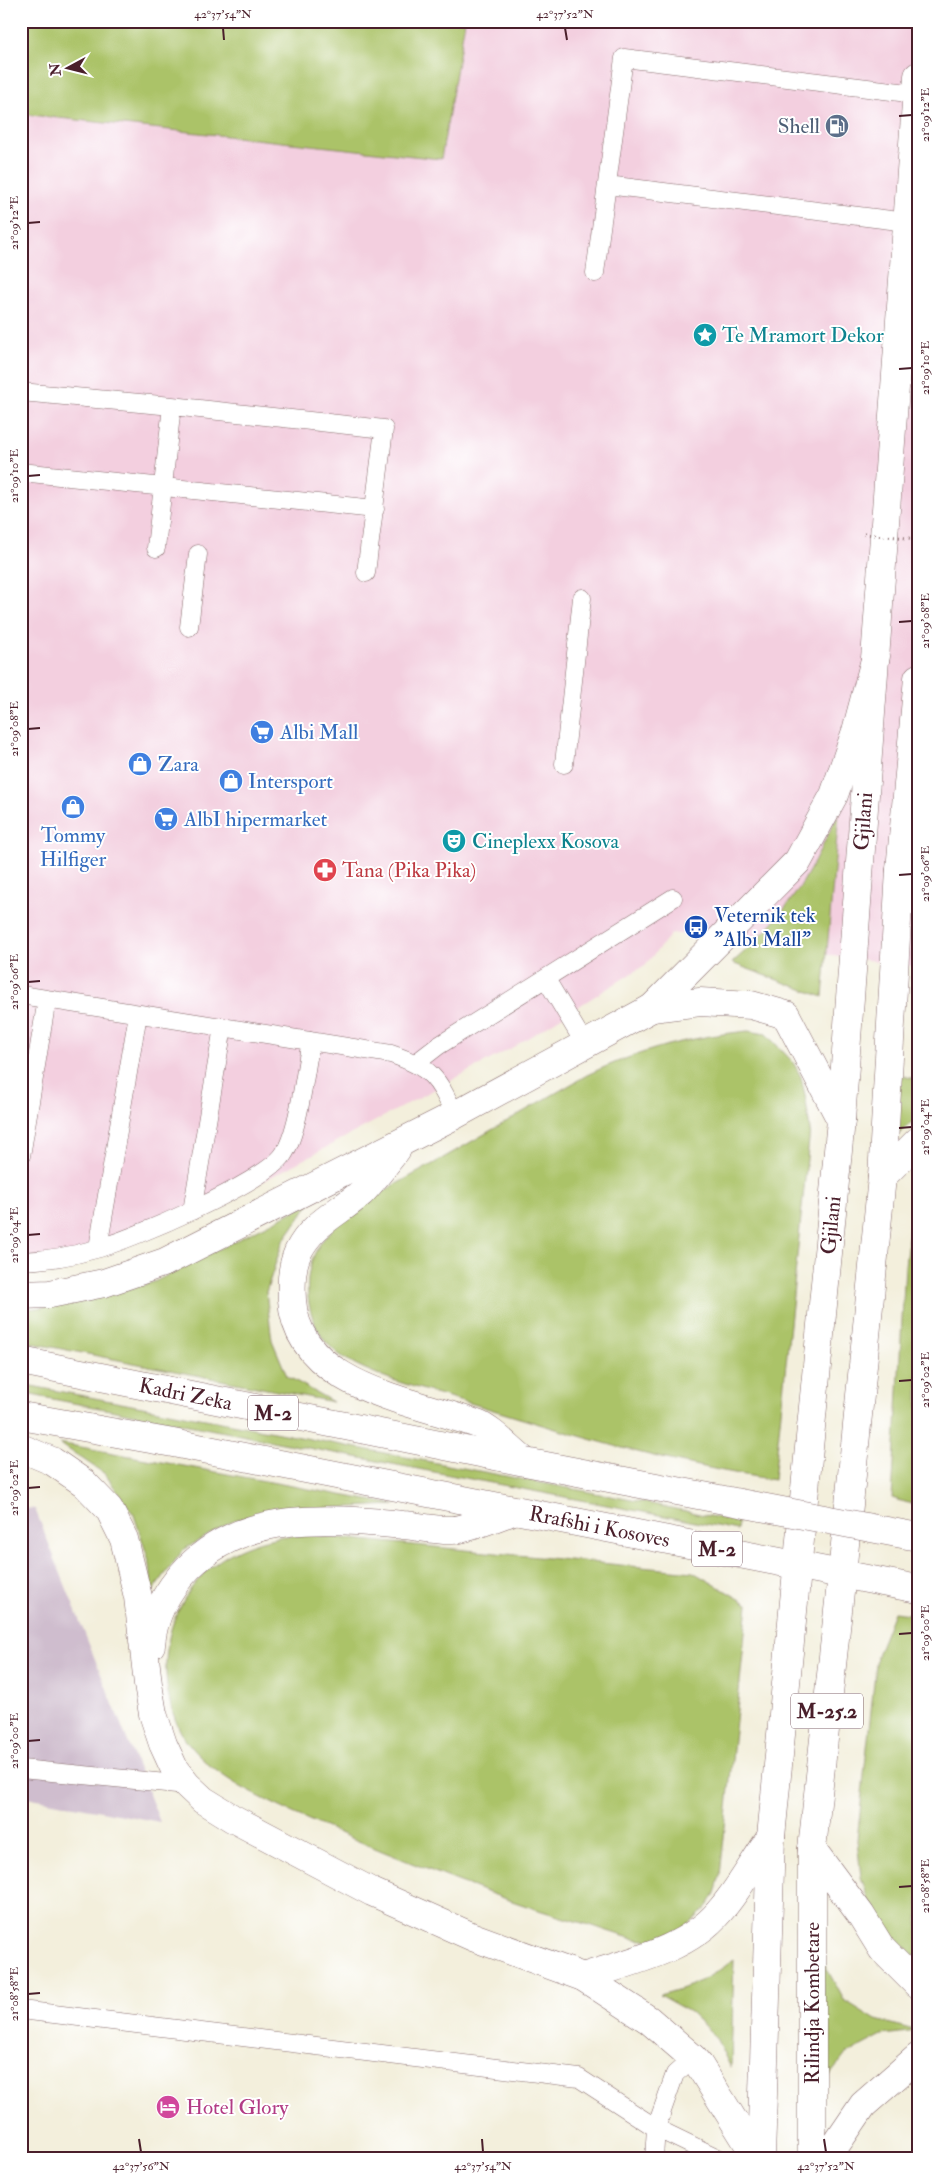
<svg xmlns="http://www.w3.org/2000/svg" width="939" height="2179" viewBox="0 0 939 2179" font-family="'IM FELL Double Pica',serif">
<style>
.built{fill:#f3cfdf}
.industrial{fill:#cfbdce}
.green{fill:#abc368;stroke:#7a714a}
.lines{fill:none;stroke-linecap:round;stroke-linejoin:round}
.service-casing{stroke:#856869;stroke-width:19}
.primary-casing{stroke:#856869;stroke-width:29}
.trunk-casing{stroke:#856869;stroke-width:29}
.service{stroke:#fff;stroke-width:18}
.primary{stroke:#fff;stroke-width:28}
.trunk{stroke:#fff;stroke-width:28}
.trunk-bridge-casing{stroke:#856869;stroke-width:29;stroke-linecap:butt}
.path-bridge{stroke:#856869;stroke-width:3;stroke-dasharray:1 4;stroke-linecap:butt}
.trunk-bridge{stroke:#fff;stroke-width:28}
.ticks{fill:none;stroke:#4a1f2b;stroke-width:2}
.labels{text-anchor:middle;stroke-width:4;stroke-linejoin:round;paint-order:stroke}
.shield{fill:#fff;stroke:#80626b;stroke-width:1}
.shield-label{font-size:20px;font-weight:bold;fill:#4a1f2b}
.service-label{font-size:21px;fill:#4e5e75;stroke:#fff;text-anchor:end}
.culture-label{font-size:21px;fill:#0d838f;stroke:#fff;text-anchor:start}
.shop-label{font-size:21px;fill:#366cbe;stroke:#fff;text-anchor:start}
.street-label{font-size:21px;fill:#4a1f2b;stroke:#fff}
.health-label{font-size:21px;fill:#be3a42;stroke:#fff;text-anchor:start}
.transit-label{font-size:21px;fill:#164399;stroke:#fff;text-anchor:start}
.hotel-label{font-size:21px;fill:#b23c85;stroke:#fff;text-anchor:start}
.neatline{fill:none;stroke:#4a1f2b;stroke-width:2}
.ticks-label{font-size:12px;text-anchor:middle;fill:#4a1f2b}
</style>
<rect width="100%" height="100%" fill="#fff"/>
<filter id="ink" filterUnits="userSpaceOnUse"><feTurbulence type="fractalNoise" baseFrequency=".02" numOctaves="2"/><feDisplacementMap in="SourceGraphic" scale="10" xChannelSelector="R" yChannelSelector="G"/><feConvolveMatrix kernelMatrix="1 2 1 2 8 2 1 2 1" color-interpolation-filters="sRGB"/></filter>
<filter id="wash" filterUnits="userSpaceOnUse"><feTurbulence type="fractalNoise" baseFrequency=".0096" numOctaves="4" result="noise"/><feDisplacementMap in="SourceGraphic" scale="20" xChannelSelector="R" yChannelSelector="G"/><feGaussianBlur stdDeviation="1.12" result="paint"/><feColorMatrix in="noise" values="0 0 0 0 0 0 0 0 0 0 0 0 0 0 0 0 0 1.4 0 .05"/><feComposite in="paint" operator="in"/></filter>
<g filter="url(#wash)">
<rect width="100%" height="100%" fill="#f3efdc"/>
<path class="built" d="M21,21H918V967L672,933L645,965L510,1049L224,1202L21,1270Z"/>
<path class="industrial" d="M21,1508L35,1509L160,1822L21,1796Z"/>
<path class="green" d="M21,21H465L441,159L21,114Z
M839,813L823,997L732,963C759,939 784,913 803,882C816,860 827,836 839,813Z
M748,1031L766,1034L793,1062L801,1077L805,1095L810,1130L774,1480C751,1476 727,1472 704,1467C625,1452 547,1426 470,1403C432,1392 366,1376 336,1352C303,1324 297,1268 327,1235C353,1205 397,1184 431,1165C483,1135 535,1105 587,1075C640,1050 689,1037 748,1031Z
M900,1075L918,1080V1116L894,1139Z
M918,1181V1506L892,1498L905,1266L910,1221Z
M310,1203L283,1241L266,1292L272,1340L287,1376L333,1402L21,1341V1310L82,1302L154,1282Z
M21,1384L642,1502L738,1522L737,1530L21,1393Z
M59,1443L395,1505L284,1510L234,1520L183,1550L152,1592L150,1564L134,1515L105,1474Z
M310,1535L693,1572L748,1604L720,1876C718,1881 717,1888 715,1893C704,1918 672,1938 646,1940C634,1941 605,1930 593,1926C521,1907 451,1879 382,1851C335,1831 286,1812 241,1787C221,1775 195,1757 183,1736C161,1697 160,1643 181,1605C201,1567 232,1547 274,1538C285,1535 298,1536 310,1535Z
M894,1612L918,1615V1970L894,1944L872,1910L861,1877L857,1840L877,1655Z
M734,1959L731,2068L715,2036L690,2012L659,1995C688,1988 712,1978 734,1959Z
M822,1960L844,2000L876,2020L918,2031L882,2035L846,2054L824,2083Z"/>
</g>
<g filter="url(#ink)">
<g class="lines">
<g class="service-casing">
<path id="service" d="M607,185L907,222
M595,273L624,58L916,94
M21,392L172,406L156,548
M172,406L384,429L366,573
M21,472L375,509
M189,627L198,554
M564,764L582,598
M546,979L586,1046
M21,995L391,1054C432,1068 437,1077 455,1115
M416,1063L438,1046L673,898
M21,1156L47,999
M192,1211L223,1027
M98,1248L138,1014
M21,1261C47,1260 72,1256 96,1249C133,1239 263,1183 283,1155C299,1132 305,1070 311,1041
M21,1769L187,1785
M21,2010L579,2078L656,2128L675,2074L693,2058
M654,2158L656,2128L718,2158"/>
</g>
<g class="primary-casing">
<g id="primary">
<path id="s1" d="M761,2158L771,1837L841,1120L918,76"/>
<path d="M812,2158V1849L842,1574L882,1177L900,870L918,678"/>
</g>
</g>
<g class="trunk-casing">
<g id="trunk">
<path d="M900,870L918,902"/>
<path d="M652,1008L700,1002L751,1005L786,1015L841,1120"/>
<path d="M397,1149C386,1163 374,1180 361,1193C339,1213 312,1223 298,1252C291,1267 291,1284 292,1300C298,1388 413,1400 477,1424C491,1429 510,1450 522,1459"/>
<path d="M882,1177L918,1141"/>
<path d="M21,1295L50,1294L104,1283L165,1262L455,1115L652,1008L798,861L834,795L856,731L876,656"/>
<path id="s2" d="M21,1361L525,1462"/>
<path id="s3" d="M21,1416L173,1443L918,1589"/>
<path d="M21,1448L52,1461L84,1483L109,1509L124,1539L138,1597L148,1684L153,1714L163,1744L175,1770L187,1785L203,1800L232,1818L372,1892L473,1937L583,1977L649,2020L693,2058L699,2065L757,2158"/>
<path d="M151,1645C153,1616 167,1590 188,1568C245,1510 328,1518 403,1525C419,1526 436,1531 452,1530C465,1530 499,1516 513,1511"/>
<path d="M812,1849L861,1915L882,1949L918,1985"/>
<path d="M583,1977C629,1962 687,1950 719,1912C739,1890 754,1861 771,1837"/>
<path d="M827,2158L863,2105L918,2057"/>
</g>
</g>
<use href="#service" class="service"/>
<use href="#primary" class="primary"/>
<use href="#trunk" class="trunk"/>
<g class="trunk-bridge-casing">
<path id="trunk-bridge" d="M525,1462L918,1537"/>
</g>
<path class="path-bridge" d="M864,534L918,539"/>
<use href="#trunk-bridge" class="trunk-bridge"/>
</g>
</g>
<path class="ticks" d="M223,28L224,40M565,28L567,40M899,116L912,115M28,223L40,222M899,369L912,368M28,476L40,475M899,622L912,621M28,729L40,728M899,875L912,874M28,982L40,981M899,1128L912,1127M28,1235L40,1234M899,1381L912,1380M28,1488L40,1487M899,1634L912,1633M28,1741L40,1740M899,1887L912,1886M28,1994L40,1993M139,2139L141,2152M482,2139L483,2152M824,2139L826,2152"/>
<defs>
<g id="fuel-disc" transform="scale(1.25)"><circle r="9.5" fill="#5c6f8a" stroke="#fff"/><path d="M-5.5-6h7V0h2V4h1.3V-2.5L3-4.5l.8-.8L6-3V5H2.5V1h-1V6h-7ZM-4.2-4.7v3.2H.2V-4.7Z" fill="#fff"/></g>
<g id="sight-disc" transform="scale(1.25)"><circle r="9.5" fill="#0f9aa8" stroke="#fff"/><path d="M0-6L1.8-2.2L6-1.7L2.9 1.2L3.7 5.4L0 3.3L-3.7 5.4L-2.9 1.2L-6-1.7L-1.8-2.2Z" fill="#fff"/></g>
<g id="supermarket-disc" transform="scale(1.25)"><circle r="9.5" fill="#3f7fe0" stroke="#fff"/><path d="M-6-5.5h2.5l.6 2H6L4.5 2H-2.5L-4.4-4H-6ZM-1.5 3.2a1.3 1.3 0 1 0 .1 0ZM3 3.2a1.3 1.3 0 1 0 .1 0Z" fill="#fff"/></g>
<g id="shop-disc" transform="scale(1.25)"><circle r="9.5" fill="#3f7fe0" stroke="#fff"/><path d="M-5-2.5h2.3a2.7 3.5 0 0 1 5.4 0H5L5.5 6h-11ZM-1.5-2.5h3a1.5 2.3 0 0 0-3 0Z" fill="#fff"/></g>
<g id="theatre-disc" transform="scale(1.25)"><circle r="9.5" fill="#0f9aa8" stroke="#fff"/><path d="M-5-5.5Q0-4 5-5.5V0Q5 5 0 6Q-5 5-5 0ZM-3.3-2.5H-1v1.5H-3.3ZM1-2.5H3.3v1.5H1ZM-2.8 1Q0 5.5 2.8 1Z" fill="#fff"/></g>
<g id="pharmacy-disc" transform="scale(1.25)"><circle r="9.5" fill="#e0444e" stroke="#fff"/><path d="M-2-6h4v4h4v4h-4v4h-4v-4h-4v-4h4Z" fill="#fff"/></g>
<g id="bus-disc" transform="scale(1.25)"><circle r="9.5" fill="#1a4fb4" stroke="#fff"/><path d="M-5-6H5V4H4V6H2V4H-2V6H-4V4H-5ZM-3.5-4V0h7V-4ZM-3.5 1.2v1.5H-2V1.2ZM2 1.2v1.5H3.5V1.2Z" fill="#fff"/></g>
<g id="hotel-disc" transform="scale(1.25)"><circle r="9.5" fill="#d1479c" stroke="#fff"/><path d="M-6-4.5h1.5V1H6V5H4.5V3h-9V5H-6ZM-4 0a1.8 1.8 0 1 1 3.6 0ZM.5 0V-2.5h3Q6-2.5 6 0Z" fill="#fff"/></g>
</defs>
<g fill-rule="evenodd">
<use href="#fuel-disc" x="837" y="126"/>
<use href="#sight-disc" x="705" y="335"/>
<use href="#supermarket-disc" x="262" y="732"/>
<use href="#shop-disc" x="140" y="764"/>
<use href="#shop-disc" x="231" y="781"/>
<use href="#shop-disc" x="73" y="807"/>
<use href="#supermarket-disc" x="166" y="819"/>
<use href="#theatre-disc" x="454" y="841"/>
<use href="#pharmacy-disc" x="325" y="870"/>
<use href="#bus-disc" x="696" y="927"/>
<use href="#hotel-disc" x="168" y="2107"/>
</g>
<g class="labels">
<g class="shield">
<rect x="248" y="1395.5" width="50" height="35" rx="4"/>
<rect x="692" y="1531.5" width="50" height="35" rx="4"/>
<rect x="791" y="1693.5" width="72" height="35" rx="4"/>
</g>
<g class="shield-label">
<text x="273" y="1420">M-2</text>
<text x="717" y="1556">M-2</text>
<text x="827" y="1718">M-25.2</text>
</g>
<g class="service-label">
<text x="820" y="133">Shell</text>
</g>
<g class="culture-label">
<text x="722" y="342">Te Mramort Dekor</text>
<text x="472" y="848">Cineplexx Kosova</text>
</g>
<g class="shop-label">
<text x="280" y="739">Albi Mall</text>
<text x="158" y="771">Zara</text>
<text x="248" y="788">Intersport</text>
<text x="184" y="826">AlbI hipermarket</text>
<text x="73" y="842" text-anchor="middle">Tommy<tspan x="73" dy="24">Hilfiger</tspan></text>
</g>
<g class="street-label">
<text dy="7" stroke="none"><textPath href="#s1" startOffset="1341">Gjilani</textPath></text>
<text dy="7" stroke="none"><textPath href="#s1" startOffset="936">Gjilani</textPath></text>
<text dy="7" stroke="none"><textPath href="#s2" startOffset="168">Kadri Zeka</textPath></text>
<text dy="7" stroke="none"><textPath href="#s3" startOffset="589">Rrafshi i Kosoves</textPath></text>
<text transform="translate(812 2003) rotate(-90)" y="7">Rilindja Kombetare</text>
</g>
<g class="health-label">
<text x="342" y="877">Tana (Pika Pika)</text>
</g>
<g class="transit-label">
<text x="714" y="922">Veternik tek<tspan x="714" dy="24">"Albi Mall"</tspan></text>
</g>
<g class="hotel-label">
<text x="186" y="2114">Hotel Glory</text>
</g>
</g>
<rect width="939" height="2179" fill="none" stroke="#fff" stroke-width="55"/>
<g transform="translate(68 68) rotate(263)" stroke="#ffffff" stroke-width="4" paint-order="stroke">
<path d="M0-4L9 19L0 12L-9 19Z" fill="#4a1f2b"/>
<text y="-8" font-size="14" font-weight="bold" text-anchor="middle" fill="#4a1f2b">N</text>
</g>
<rect x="28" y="28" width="884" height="2124" class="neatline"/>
<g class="ticks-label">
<text x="223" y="18">42°37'54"N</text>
<text x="565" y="18">42°37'52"N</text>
<text transform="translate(925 115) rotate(-90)" y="4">21°09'12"E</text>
<text transform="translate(14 223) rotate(-90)" y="4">21°09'12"E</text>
<text transform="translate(925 368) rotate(-90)" y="4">21°09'10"E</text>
<text transform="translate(14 476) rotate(-90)" y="4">21°09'10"E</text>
<text transform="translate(925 621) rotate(-90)" y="4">21°09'08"E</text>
<text transform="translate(14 729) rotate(-90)" y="4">21°09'08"E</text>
<text transform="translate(925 874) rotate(-90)" y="4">21°09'06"E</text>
<text transform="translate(14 982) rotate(-90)" y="4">21°09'06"E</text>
<text transform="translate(925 1127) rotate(-90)" y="4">21°09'04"E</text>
<text transform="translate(14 1235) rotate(-90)" y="4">21°09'04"E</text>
<text transform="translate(925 1380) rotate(-90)" y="4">21°09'02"E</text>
<text transform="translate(14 1488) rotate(-90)" y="4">21°09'02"E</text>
<text transform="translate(925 1633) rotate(-90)" y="4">21°09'00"E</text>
<text transform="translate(14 1741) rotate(-90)" y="4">21°09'00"E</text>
<text transform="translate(925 1886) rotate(-90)" y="4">21°08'58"E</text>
<text transform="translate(14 1994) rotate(-90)" y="4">21°08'58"E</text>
<text x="141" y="2170">42°37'56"N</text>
<text x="483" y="2170">42°37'54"N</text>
<text x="826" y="2170">42°37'52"N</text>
</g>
</svg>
